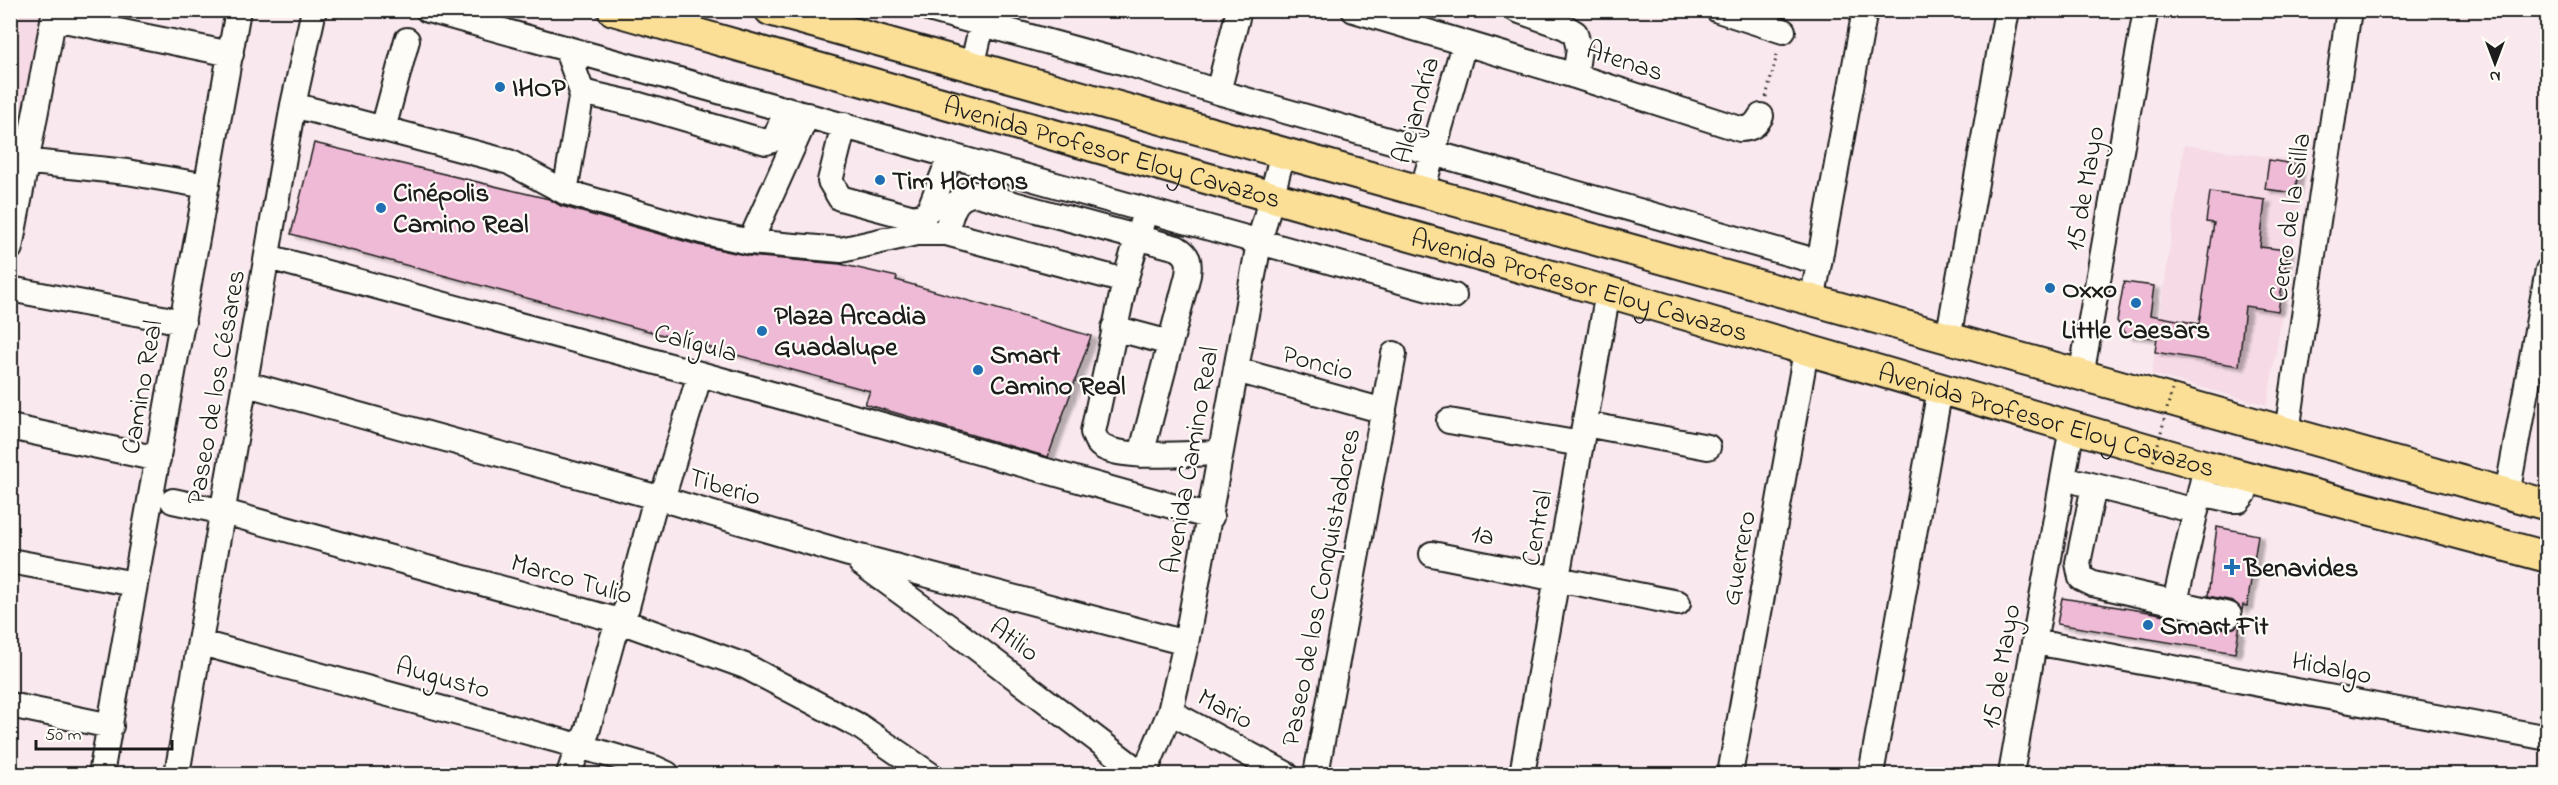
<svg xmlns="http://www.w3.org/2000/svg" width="2558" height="785" viewBox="0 0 2558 785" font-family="'Indie Flower',sans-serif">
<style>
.built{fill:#f6dae6}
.building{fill:#efbad6;stroke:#1c1c1c;stroke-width:1.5;filter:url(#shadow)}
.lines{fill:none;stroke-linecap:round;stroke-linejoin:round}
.minor-casing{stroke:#1c1c1c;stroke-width:28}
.major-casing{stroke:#1c1c1c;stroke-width:34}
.path{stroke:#1c1c1c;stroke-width:3;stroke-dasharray:1.5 4.5;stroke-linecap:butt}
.minor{stroke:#fdfcf7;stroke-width:24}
.major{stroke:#fbdf96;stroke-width:30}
.path-bridge{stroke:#1c1c1c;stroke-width:3;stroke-dasharray:1.5 4.5;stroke-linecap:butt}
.poi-dot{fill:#1f6fb2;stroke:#fdfcf7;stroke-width:2}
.labels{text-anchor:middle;stroke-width:4.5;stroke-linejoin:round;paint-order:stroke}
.street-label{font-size:27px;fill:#1c1c1c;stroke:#fdfcf7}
.poi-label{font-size:27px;font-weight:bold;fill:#1c1c1c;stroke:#fdfcf7;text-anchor:start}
</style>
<defs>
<filter id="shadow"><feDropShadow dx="6" dy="3.5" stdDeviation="1.5" flood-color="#0004"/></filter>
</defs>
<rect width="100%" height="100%" fill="#f9e8ed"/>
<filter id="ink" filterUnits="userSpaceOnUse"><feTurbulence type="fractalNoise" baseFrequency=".0167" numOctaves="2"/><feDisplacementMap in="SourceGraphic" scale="12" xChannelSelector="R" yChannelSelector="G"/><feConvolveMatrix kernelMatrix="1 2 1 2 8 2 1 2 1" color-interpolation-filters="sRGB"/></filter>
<g filter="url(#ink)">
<path class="built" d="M11,11H48L20,146L11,144Z
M2184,145L2307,162L2267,405L2152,374Z"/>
<path class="building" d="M314,143L549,199L561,206L698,245L749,256L840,264L897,277L896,280L1091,336L1048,457L865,404L870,391L291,234Z
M2269,160L2299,165L2295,193L2265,189Z
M2210,192L2265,200L2260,247L2288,250L2278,311L2245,306L2239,366L2155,352L2157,338L2127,335L2117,321L2124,282L2154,286L2150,315L2199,324L2214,223L2206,222Z
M2217,527L2258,535L2247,606L2243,605L2242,610L2233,601L2208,596Z
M2062,598L2155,613L2226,629L2234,628L2240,624L2235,653L2057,624Z"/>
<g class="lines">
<g class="minor-casing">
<path id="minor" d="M428,10L1454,296
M932,10L1133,65L1218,92L1819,262
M1354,10L1575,76L1740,129C1751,129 1755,126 1761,116
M1517,10L1565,27L1575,33L1579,49L1575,76
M1718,10L1783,31
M54,18L231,54
M972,67L985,11
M582,92L639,105L766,142L770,141L776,136L787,109
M1218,92L1239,10
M293,105L509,162L565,192L701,231L750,242L841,250L916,233H946L1125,281
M844,125L830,181L840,198L914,218L924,215L930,208L951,155
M383,129L407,40
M13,160L127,172L207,186
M1422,191L1464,44
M565,192L582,92L566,48
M1142,222L1125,281L1093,432C1095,438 1097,444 1103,447C1125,460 1193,453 1219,453
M946,233C951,215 953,194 977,194L1177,248C1189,255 1190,262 1188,275L1141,455
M750,242L807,115
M10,248L55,10
M268,257L700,374L1211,517
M10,289L183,322
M1812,302L1865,10
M1114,328L1170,343
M1948,339L2007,10
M1236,370L1384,411
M2081,376L2146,10
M247,384L659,498L849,554L1186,643
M1449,421L1581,444
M1585,424L1708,447
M10,427L158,459
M2287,432L2349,10
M2079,482L2196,511
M2094,486L2078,563L2081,578L2093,584L2229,615
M2200,493L2232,500H2239L2244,494L2249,477
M2507,494L2548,270
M173,501L224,512L620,621L745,666L859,726L929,774
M1432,554L1678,603
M10,561L135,584
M861,563L957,633L1142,774
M2175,602L2206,466
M2035,642L2548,738
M201,643L579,746L654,768L667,774
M10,705L111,726
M1170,712L1286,774
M101,774L238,10
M177,774L293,105L314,10
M569,774L574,759L587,732L613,637L627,607L653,509L666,486L700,374
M1144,774L1170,712L1186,643L1259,243L1283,153
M1316,774L1394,354
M1522,774L1608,292
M1730,774L1806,351
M1871,774L1940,389
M2011,774L2072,427"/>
</g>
<g class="major-casing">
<g id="major">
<path id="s1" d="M613,10L1608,292L2206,466L2548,557"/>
<path d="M770,10L2548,505"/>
</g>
</g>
<path class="path" d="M1766,97L1778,51"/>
<use href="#minor" class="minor"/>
<use href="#major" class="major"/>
<path class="path-bridge" d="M2152,467L2174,382"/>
</g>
</g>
<g class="poi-dot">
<circle cx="500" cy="87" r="6"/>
<circle cx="880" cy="180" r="6"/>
<circle cx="381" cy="208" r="6"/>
<circle cx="2050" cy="288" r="6"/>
<circle cx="2136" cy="303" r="6"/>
<circle cx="762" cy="331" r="6"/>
<circle cx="978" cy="370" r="6"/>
<path d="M2229 558h6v6h6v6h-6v6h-6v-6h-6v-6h6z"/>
<circle cx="2148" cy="625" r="6"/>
</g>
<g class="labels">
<g class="street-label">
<text transform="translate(1625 60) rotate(18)" y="9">Atenas</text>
<text transform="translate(1415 110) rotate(-74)" y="9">Alejandría</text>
<text dy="9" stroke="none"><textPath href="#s1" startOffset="519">Avenida Profesor Eloy Cavazos</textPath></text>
<text transform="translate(2084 188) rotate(-80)" y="9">15 de Mayo</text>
<text transform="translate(2289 217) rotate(-82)" y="9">Cerro de la Silla</text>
<text dy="9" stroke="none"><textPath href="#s1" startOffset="1005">Avenida Profesor Eloy Cavazos</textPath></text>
<text transform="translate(696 342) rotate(15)" y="9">Calígula</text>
<text transform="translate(1318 362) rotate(15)" y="9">Poncio</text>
<text transform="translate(141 387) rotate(-80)" y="9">Camino Real</text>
<text transform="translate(215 387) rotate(-80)" y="9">Paseo de los Césares</text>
<text dy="9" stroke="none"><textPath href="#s1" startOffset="1491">Avenida Profesor Eloy Cavazos</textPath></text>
<text transform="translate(1189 460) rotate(-80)" y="9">Avenida Camino Real</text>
<text transform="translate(725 486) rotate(17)" y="9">Tiberio</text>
<text transform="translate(1536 528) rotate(-80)" y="9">Central</text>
<text transform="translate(1483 534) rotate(11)" y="9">1a</text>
<text transform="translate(1738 558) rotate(-80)" y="9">Guerrero</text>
<text transform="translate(572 578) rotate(16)" y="9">Marco Tulio</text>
<text transform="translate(1320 587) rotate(-79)" y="9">Paseo de los Conquistadores</text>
<text transform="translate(1015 639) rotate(37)" y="9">Atilio</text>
<text transform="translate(2000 666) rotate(-80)" y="9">15 de Mayo</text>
<text transform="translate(2332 667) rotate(11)" y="9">Hidalgo</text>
<text transform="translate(443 677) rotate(15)" y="9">Augusto</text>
<text transform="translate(1226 708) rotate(28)" y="9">Mario</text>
</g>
<g class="poi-label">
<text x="512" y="96">IHOP</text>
<text x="892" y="189">Tim Hortons</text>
<text x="393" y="201">Cinépolis<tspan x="393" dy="31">Camino Real</tspan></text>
<text x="2062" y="297">Oxxo</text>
<text x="774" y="324">Plaza Arcadia<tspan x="774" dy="31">Guadalupe</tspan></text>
<text x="2136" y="338" text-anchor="middle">Little Caesars</text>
<text x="990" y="363">Smart<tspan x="990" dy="31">Camino Real</tspan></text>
<text x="2244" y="576">Benavides</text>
<text x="2160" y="634">Smart Fit</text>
</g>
</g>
<rect width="2558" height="785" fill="none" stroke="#fdfcf7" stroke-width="36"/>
<rect x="18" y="18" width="2522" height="749" fill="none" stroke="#1c1c1c" stroke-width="2" filter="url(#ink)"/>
<g transform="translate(2495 63) rotate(180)" stroke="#fdfcf7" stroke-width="4.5" paint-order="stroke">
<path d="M0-4.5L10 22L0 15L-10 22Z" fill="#1c1c1c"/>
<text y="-9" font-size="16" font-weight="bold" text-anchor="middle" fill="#1c1c1c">N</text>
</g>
<path d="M36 740v9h136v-9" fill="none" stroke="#1c1c1c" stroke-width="3"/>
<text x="45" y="740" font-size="18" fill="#1c1c1c" stroke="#fdfcf7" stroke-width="4.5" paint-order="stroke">50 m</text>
</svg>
